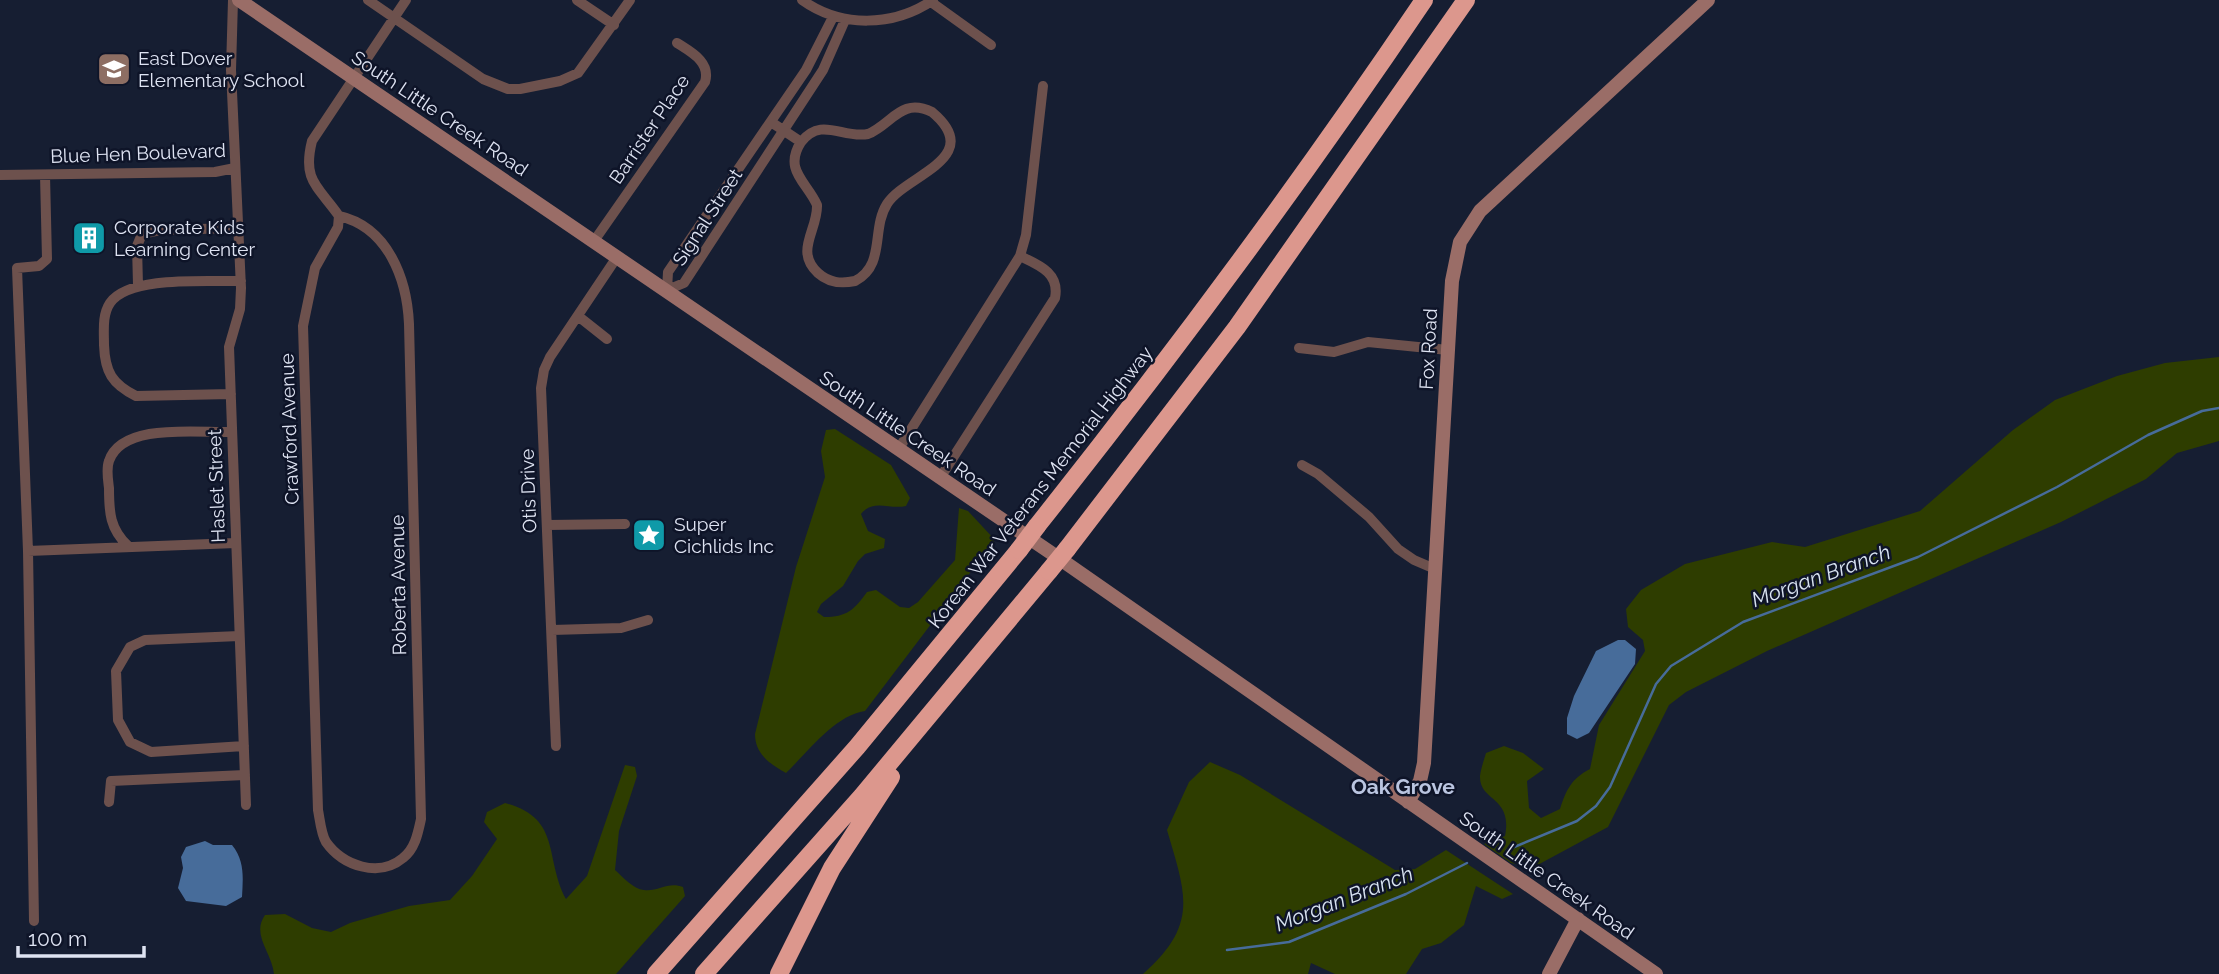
<svg xmlns="http://www.w3.org/2000/svg" width="2219" height="974" viewBox="0 0 2219 974" font-family="Raleway,sans-serif">
<style>
.green{fill:#2e3d00}
.water{fill:#476c9a}
.lines{fill:none;stroke-linecap:round;stroke-linejoin:round}
.stream{stroke:#476c9a;stroke-width:2.5}
.street{stroke:#6d514d;stroke-width:10}
.secondary{stroke:#9a6d67;stroke-width:14}
.highway{stroke:#dc978d;stroke-width:18}
.highway-bridge{stroke:#dc978d;stroke-width:18}
.labels{text-anchor:middle;stroke-width:5;stroke-linejoin:round;paint-order:stroke}
.poi-label{font-size:19px;fill:#dee3f2;stroke:#0e1428;text-anchor:start}
.street-label{font-size:19px;fill:#dee3f2;stroke:#0e1428}
.water-label{font-size:21px;font-style:italic;fill:#d8e3f1;stroke:#0e1428}
.neighbourhood-label{font-size:21px;font-weight:bold;fill:#bac5e0;stroke:#0e1428}
</style>
<rect width="100%" height="100%" fill="#161e32"/>
<path class="green" d="M2219,357V441L2177,453L2146,479L2061,522L1767,651L1686,692L1669,705L1608,827L1532,868L1511,863L1484,844L1505,836C1513,796 1479,802 1480,776C1481,768 1484,760 1486,753L1504,746L1523,753L1544,769L1527,781L1529,808L1541,818L1560,809C1566,790 1572,778 1590,769L1599,725L1645,651L1643,640L1628,627L1626,609L1641,590L1685,564L1772,542L1805,547L1920,511L2013,430L2055,400L2117,376L2165,363Z
M835,429L891,465L910,498L906,506C889,510 874,498 861,514L868,531L885,539L884,548L865,554L858,561L843,586L821,604L817,612L824,617C847,617 854,610 867,592L876,590L900,607L909,608L918,602L955,560L959,508L968,511L995,540L865,711C835,715 807,753 786,773C770,764 755,754 755,734L796,567L825,477L821,451L826,430Z
M1210,762L1240,775L1395,870L1415,869L1446,850L1513,894L1502,899L1476,886L1464,925L1441,943L1422,949L1406,974H1335L1311,963L1308,974H1143C1199,924 1186,895 1167,830L1189,782Z
M625,765L635,767L637,776L619,831L615,870C623,877 633,889 644,890C658,892 668,881 683,887L685,896L616,974H274C272,952 251,935 265,915L285,914L312,928L331,932L350,923L409,906L450,900L472,876L497,839L484,822L487,812L505,803C562,818 544,858 566,899L587,876Z"/>
<path class="water" d="M1618,640H1625L1636,649L1635,664L1589,733L1577,739L1567,734V718L1574,696L1596,651Z
M205,841L213,845H232C245,861 243,878 242,897L226,906L186,901L178,888L183,868L181,857L186,847Z"/>
<g class="lines">
<path class="stream" d="M1507,850L1577,821L1596,806L1610,787L1656,684L1671,666L1743,622L1918,557L2057,487L2148,435L2202,411L2219,408
M1227,950L1289,942L1406,894L1467,863"/>
<path class="street" d="M233,0L231,70L241,288L240,309L229,347L246,805
M368,0L483,79L508,89H520L560,81L578,73L630,0
M577,0L614,25
M802,0C841,28 893,27 933,0
M931,2L991,45
M833,17L806,70L668,272L667,290L684,283L823,70L845,20
M771,122L801,142C783,170 807,182 817,205C818,230 794,251 818,273C829,283 841,284 855,281C886,265 871,229 887,204C905,175 987,158 932,112C901,97 892,124 868,134C842,139 822,116 801,142
M0,175L215,172L235,168
M339,216C388,227 407,279 409,324L421,819C418,833 415,849 403,858C379,878 343,866 326,842C321,834 320,820 318,810L303,326L315,268L338,227L339,216C318,186 302,181 312,141L406,0
M594,241L705,82C711,62 691,52 677,43
M138,285L137,246L142,234L160,230L238,228
M578,316L607,339
M1299,348L1334,352L1368,342L1448,350
M231,394L136,396C112,384 105,372 104,345C104,331 102,315 110,303C129,275 209,282 241,281
M898,450L1020,256L1026,235L1043,86
M1302,465L1318,474L1369,517L1398,549L1414,560L1435,569
M940,478L1055,298C1060,273 1039,265 1020,256
M547,525L625,524
M128,546C110,529 109,513 109,488C108,480 106,469 109,461C122,422 198,433 232,432
M28,551L236,543
M552,630L621,628L648,620
M239,636L145,640L130,647L116,671L118,720L130,742L151,752L244,746
M556,746L541,388L544,370L550,357L617,257
M109,802L111,781L245,775
M34,921L28,551L17,268L39,266L47,259L45,175"/>
<path class="secondary" d="M239,0L1063,561L1656,974
M1408,802L1420,781L1424,763L1452,281L1460,242L1480,211L1708,0
M1549,974L1578,919"/>
<path class="highway" d="M1037,526C1172,356 1302,181 1424,0
M1067,549L1237,327L1466,0
M656,974L857,747L1019,550
M704,974L862,796L1049,571
M779,974L832,868L891,777"/>
<path class="highway-bridge" d="M1019,550L1037,526
M1049,571L1067,549"/>
</g>
<defs>
<g id="school-square" transform="scale(1.75)"><rect x="-9" y="-9" width="18" height="18" rx="4" fill="#8d6e63" stroke="#0e1428"/><path d="M0-5L7-2L0 1L-7-2ZM-4 1L0 2.5L4 1V4Q0 6-4 4Z" fill="#fff"/></g>
<g id="building-square" transform="scale(1.75)"><rect x="-9" y="-9" width="18" height="18" rx="4" fill="#0f9aa8" stroke="#0e1428"/><path d="M-4-6H4V6H1V3H-1V6H-4ZM-2.5-4.3h1.7v1.8h-1.7ZM.8-4.3h1.7v1.8H.8ZM-2.5-1h1.7V.8h-1.7ZM.8-1h1.7V.8H.8Z" fill="#fff"/></g>
<g id="sight-square" transform="scale(1.75)"><rect x="-9" y="-9" width="18" height="18" rx="4" fill="#0f9aa8" stroke="#0e1428"/><path d="M0-6L1.8-2.2L6-1.7L2.9 1.2L3.7 5.4L0 3.3L-3.7 5.4L-2.9 1.2L-6-1.7L-1.8-2.2Z" fill="#fff"/></g>
</defs>
<g fill-rule="evenodd">
<use href="#school-square" x="114" y="69"/>
<use href="#building-square" x="89" y="238"/>
<use href="#sight-square" x="649" y="535"/>
</g>
<g class="labels">
<g class="poi-label">
<text x="138" y="65">East Dover<tspan x="138" dy="22">Elementary School</tspan></text>
<text x="114" y="234">Corporate Kids<tspan x="114" dy="22">Learning Center</tspan></text>
<text x="674" y="531">Super<tspan x="674" dy="22">Cichlids Inc</tspan></text>
</g>
<g class="street-label">
<text transform="translate(440 113) rotate(34)" y="7">South Little Creek Road</text>
<text transform="translate(649 129) rotate(-56)" y="7">Barrister Place</text>
<text transform="translate(138 153) rotate(-2)" y="7">Blue Hen Boulevard</text>
<text transform="translate(707 217) rotate(-57)" y="7">Signal Street</text>
<text transform="translate(1428 349) rotate(-87)" y="7">Fox Road</text>
<text transform="translate(289 429) rotate(-92)" y="7">Crawford Avenue</text>
<text transform="translate(908 433) rotate(34)" y="7">South Little Creek Road</text>
<text transform="translate(216 486) rotate(-92)" y="7">Haslet Street</text>
<text transform="translate(1040 487) rotate(-52)" y="7">Korean War Veterans Memorial Highway</text>
<text transform="translate(528 491) rotate(-92)" y="7">Otis Drive</text>
<text transform="translate(398 585) rotate(-91)" y="7">Roberta Avenue</text>
<text transform="translate(1547 875) rotate(35)" y="7">South Little Creek Road</text>
</g>
<g class="water-label">
<text transform="translate(1821 576) rotate(-20)" y="7">Morgan Branch</text>
<text transform="translate(1344 899) rotate(-21)" y="7">Morgan Branch</text>
</g>
<g class="neighbourhood-label">
<text x="1403" y="794">Oak Grove</text>
</g>
</g>
<path d="M18 946v10h126v-10" fill="none" stroke="#dee3f2" stroke-width="3.5"/>
<text x="28" y="946" font-size="21" fill="#dee3f2" stroke="#0e1428" stroke-width="5" paint-order="stroke">100 m</text>
</svg>
